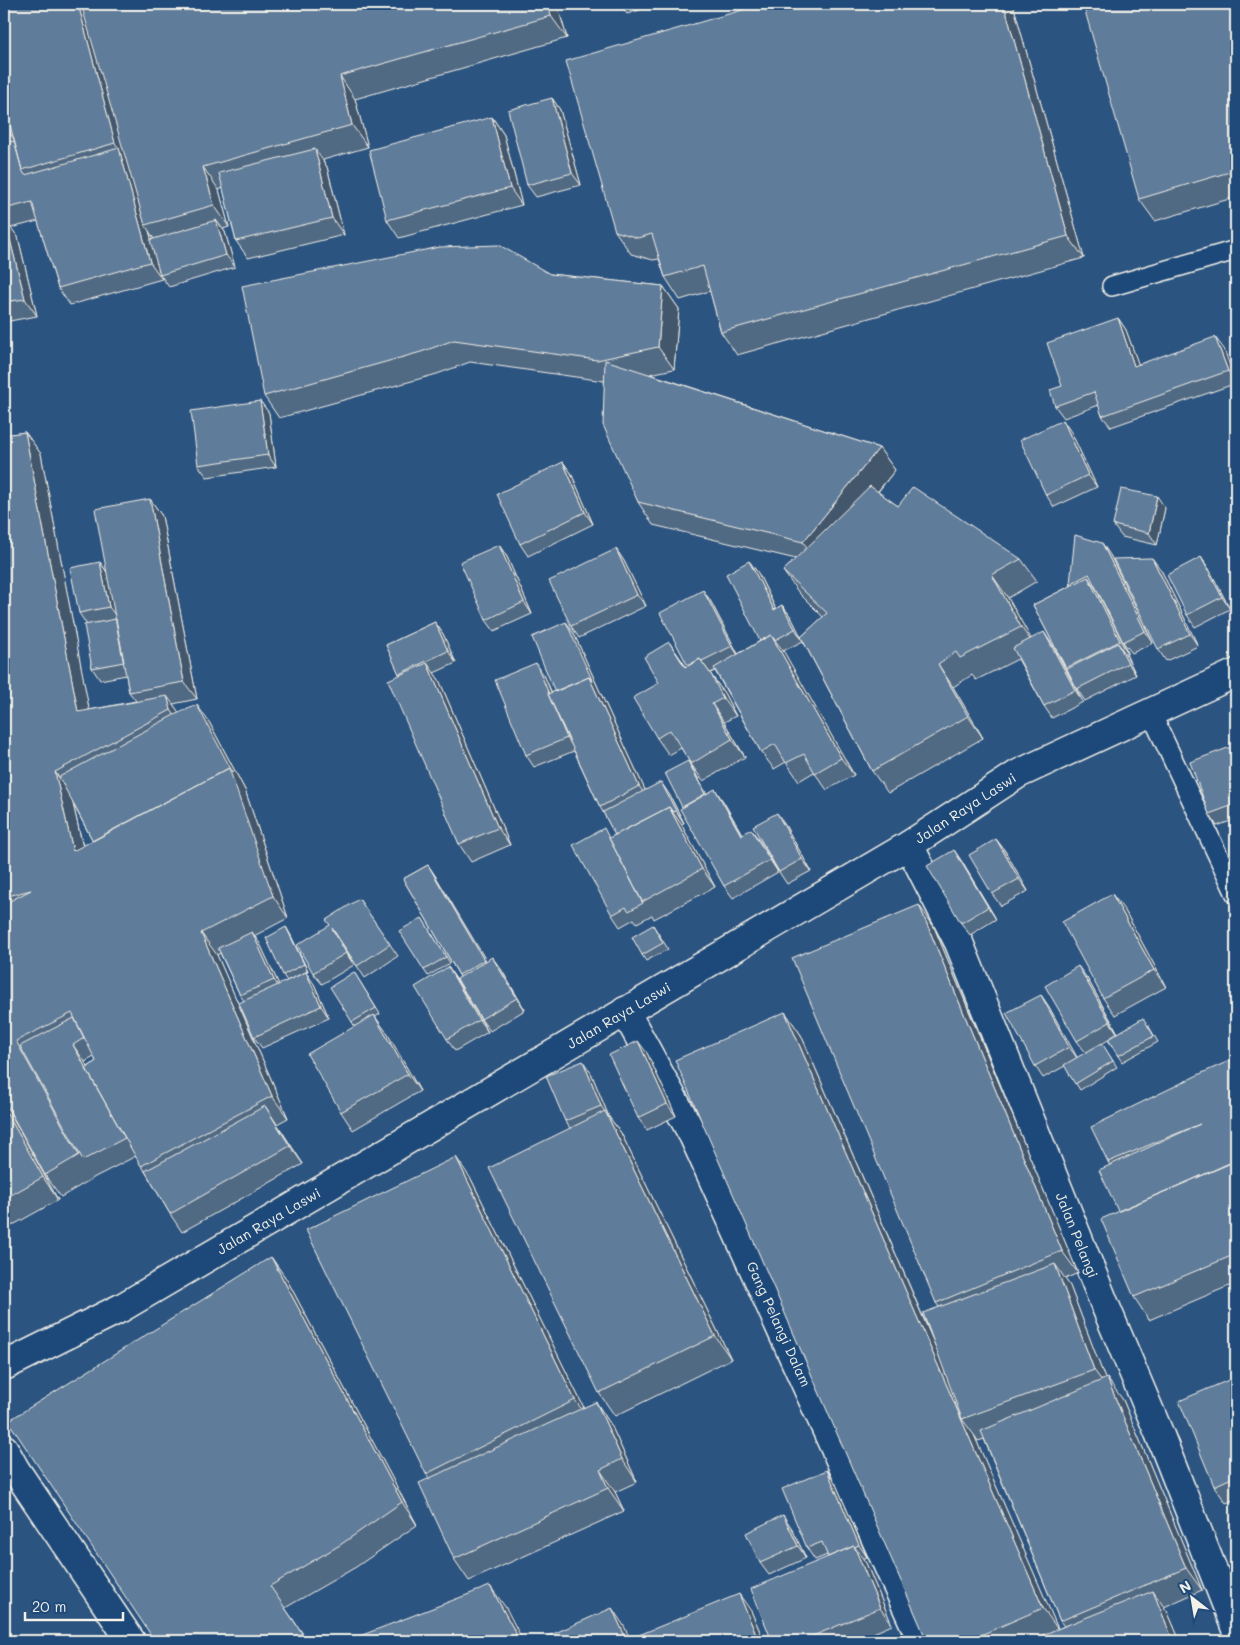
<svg xmlns="http://www.w3.org/2000/svg" width="1240" height="1645" viewBox="0 0 1240 1645" font-family="Mali,sans-serif">
<style>
.lines{fill:none;stroke-linecap:round;stroke-linejoin:round}
.lane-casing{stroke:#f4f1e8;stroke-width:22}
.street-casing{stroke:#f4f1e8;stroke-width:31}
.primary-casing{stroke:#f4f1e8;stroke-width:31}
.lane{stroke:#1f4a7a;stroke-width:19}
.street{stroke:#1f4a7a;stroke-width:28}
.primary{stroke:#1f4a7a;stroke-width:28}
.wall{fill:#516a84;stroke:#f4f1e8;fill-rule:evenodd}
.shaded-wall{fill:#42566c;stroke:#f4f1e8}
.building{fill:#5e7b9a;stroke:#f4f1e8}
.labels{text-anchor:middle;stroke-width:4;stroke-linejoin:round;paint-order:stroke}
.street-label{font-size:14px;fill:#f4f1e8;stroke:#1f4a7a}
</style>
<rect width="100%" height="100%" fill="#2c5481"/>
<filter id="ink" filterUnits="userSpaceOnUse"><feTurbulence type="fractalNoise" baseFrequency=".02" numOctaves="2"/><feDisplacementMap in="SourceGraphic" scale="10" xChannelSelector="R" yChannelSelector="G"/><feConvolveMatrix kernelMatrix="1 2 1 2 8 2 1 2 1" color-interpolation-filters="sRGB"/></filter>
<g filter="url(#ink)">
<g class="lines">
<g class="lane-casing">
<path id="lane" d="M1112,286L1236,250
M1151,713L1236,894"/>
</g>
<g class="street-casing">
<g id="street">
<path id="s1" d="M909,845L959,943L1105,1305L1159,1433L1236,1629"/>
<path id="s2" d="M625,1011L694,1137L922,1641"/>
<path d="M4,1449L15,1469L131,1641"/>
</g>
</g>
<g class="primary-casing">
<g id="primary">
<path id="s3" d="M4,1366L121,1308L909,845L1018,774L1236,673"/>
</g>
</g>
<use href="#lane" class="lane"/>
<use href="#street" class="street"/>
<use href="#primary" class="primary"/>
</g>
<path class="wall" d="M4,4H557L567,38L355,99L368,147L323,160L327,167L344,235L248,258L236,241L223,188L219,190L229,227L223,229L225,232L235,267L169,287L162,277V279L70,305L58,288L38,221L11,228L18,237L37,316L4,322ZM149,231L154,239H151Z
M620,4H658L627,14Z
M763,4H1013L1084,258L737,355L721,332L710,291L680,300L665,277L659,259L653,260L631,254L615,231Z
M1236,4V197L1155,221L1139,199Z
M552,98L560,110L581,185L536,197L527,185Z
M492,117L504,135L522,205L399,238L387,220Z
M550,274L663,286L679,309L674,369L650,374L879,448L895,470L878,492L898,506L1021,559L1037,581L1008,598L1031,639L1052,644L1083,702L1052,718L1044,706L1018,659L976,680L972,675L953,687L983,738L888,793L872,771L803,641L783,651L854,775L827,790L814,772L799,781L786,762L774,769L761,752L715,671L710,673L724,693L736,716L724,722L745,757L703,781L691,764L681,748L669,755L657,738L659,683L681,659L686,667L688,666L703,590L711,602L738,654L760,641L749,561L758,573L776,609L782,605L791,617L801,637L823,617L799,593L783,571L796,559L653,525L638,502L604,381L470,362L437,374L279,418L264,396Z
M1118,318L1126,330L1138,364L1224,349L1234,384L1111,427L1102,416L1099,405L1064,418L1055,406L1062,386Z
M260,401L269,413L276,467L207,477L198,465Z
M25,432L41,454L89,710L136,701L129,692L126,675L100,680L92,668L87,625L79,613L100,562L106,571L150,499L162,516L197,699L173,704L179,713L209,722L245,790L288,918L254,936L260,944L279,985L287,981L283,975L286,927L290,934L308,971L288,980L314,984L329,1018L262,1048L254,1037L244,1001L240,995L220,953L217,955L288,1118L277,1124L303,1164L182,1232L170,1214L136,1156L95,1177L61,1197L45,1175L4,1101V435ZM73,804L93,841L83,846ZM94,1057L96,1061L88,1067L85,1062Z
M1071,432L1097,487L1054,507L1046,495Z
M563,462L571,473L593,524L528,556L520,544Z
M1165,508L1157,545L1122,537L1113,525Z
M499,545L507,557L532,614L494,631L486,620Z
M616,549L624,561L646,606L579,638L571,626Z
M1110,555L1153,643L1132,653L1123,642L1096,587H1095L1128,653L1126,654L1136,675L1085,701L1077,689L1033,605L1072,585L1070,584Z
M1201,557L1209,569L1230,609L1195,627L1187,615Z
M1161,570L1198,646L1166,661L1158,649Z
M435,622L443,634L456,663L434,673L439,680L510,845L471,862L459,844L400,675L386,645Z
M566,622L574,634L601,694L645,790L669,794L684,823L681,824L715,887L654,919L652,915L637,923L634,919L620,927L612,915L611,837L615,835L603,812L600,807L574,751L534,767L526,755L544,675L552,693L555,692Z
M1236,745V819L1217,826L1209,814Z
M688,761L692,767L706,794L723,801L742,834L760,841L778,872L733,898L724,886L683,807Z
M785,825L811,871L787,884L779,872Z
M996,839L1005,851L1028,891L1001,906L992,894Z
M954,850L962,862L996,919L970,935L961,923Z
M428,865L436,877L486,961L501,969L525,1010L490,1031L481,1019L460,977L403,879Z
M359,899L398,956L365,978L343,945L354,965L322,984L313,973L330,925Z
M1125,911L1166,987L1115,1015L1103,998Z
M422,918L450,963L428,976L424,970Z
M653,925L668,949L646,961L642,955Z
M934,927L1078,1273L1065,1279L1070,1286L1105,1379L1123,1400L1202,1590L1164,1607L1168,1613L1180,1641H927L785,1012L801,1035L937,1349L939,1307L936,1303ZM974,1435L978,1441L984,1439L1060,1621L1064,1626L1058,1629Z
M448,967L456,979L488,1032L455,1051L447,1039Z
M354,972L380,1014L375,1017L387,1033L420,1091L353,1130L341,1112L355,1027L352,1022Z
M1087,978L1118,1033L1148,1025L1158,1042L1122,1062L1108,1040L1102,1044L1117,1067L1080,1090L1065,1066L1043,1078L1035,1066L1041,995L1049,1007L1077,1058L1086,1053L1077,1041Z
M647,1053L676,1116L647,1130L638,1118Z
M1236,1058V1283L1149,1320L1134,1297L1110,1165L1108,1162Z
M591,1073L609,1117L621,1133L731,1359L615,1416L599,1393L570,1128L565,1121Z
M4,1102L58,1200L4,1230Z
M471,1179L584,1408L596,1402L611,1425L637,1482L615,1492L624,1511L469,1581L454,1559L429,1478L426,1474Z
M271,1257L287,1280L417,1525L356,1567L285,1608L308,1641H155Z
M1236,1377V1499L1226,1503L1214,1486Z
M835,1482L867,1557L863,1559L866,1563L892,1625L855,1641H772L828,1557L827,1555L815,1560L807,1548Z
M791,1527L806,1558L769,1575L760,1563Z
M751,1611L764,1641H642Z"/>
<path class="shaded-wall" d="M78,4H87L145,225L149,231L161,275H160L162,279L150,262L119,148L115,143Z
M548,4H557L567,38L551,16Z
M1004,4H1013L1084,258L1068,236Z
M4,74L18,146L11,135L4,110Z
M340,76L355,99L368,147L352,125Z
M552,98L560,110L581,185L572,173Z
M492,117L504,135L522,205L510,188Z
M315,149L327,167L344,235L332,218Z
M203,167L219,190L229,227L214,205Z
M5,220L18,237L37,316L25,299Z
M216,220L225,232L235,267L226,255Z
M663,286L679,309L674,369L658,347Z
M1118,318L1126,330L1143,377L1134,366Z
M1215,337L1224,349L1236,383L1228,371Z
M260,401L269,413L276,467L268,455Z
M1063,420L1071,432L1097,487L1088,475Z
M25,432L41,454L94,735L78,712Z
M879,448L895,470L819,564L803,542Z
M563,462L571,473L593,524L585,512Z
M1157,496L1165,508L1157,545L1149,533Z
M150,499L162,516L197,699L184,682Z
M1102,543L1110,555L1153,643L1145,631Z
M499,545L507,557L532,614L524,602Z
M616,549L624,561L646,606L637,595Z
M1201,557L1209,569L1230,609L1222,597Z
M1152,558L1161,570L1198,646L1190,634Z
M749,561L758,573L782,622L774,610Z
M100,562L108,574L118,619L109,607Z
M992,575L1008,598L1037,649L1021,627Z
M1088,577L1096,589L1128,653L1120,641Z
M703,590L711,602L740,658L732,646Z
M782,605L791,617L803,641L795,629Z
M435,622L443,634L456,663L448,651Z
M566,622L574,634L601,694L651,803L639,786L589,677Z
M1044,632L1052,644L1083,702L1075,690Z
M771,635L784,652L854,775L841,758Z
M669,642L681,659L697,685L685,667Z
M1118,643L1126,655L1136,675L1128,663Z
M700,659L724,693L736,716L723,698Z
M427,663L439,680L510,845L498,828Z
M536,663L544,675L575,750L567,738Z
M938,664L953,687L983,738L968,716Z
M167,696L183,718L186,732L171,710Z
M712,704L724,722L745,757L732,739Z
M197,705L209,722L245,790L288,918L273,896Z
M688,761L692,767L710,800L705,794Z
M55,772L71,795L89,874L73,851Z
M661,782L669,794L684,823L676,811Z
M715,789L723,801L749,847L741,835Z
M669,807L681,824L715,887L702,869Z
M777,813L785,825L811,871L802,859Z
M751,829L760,841L778,872L770,860Z
M996,839L1005,851L1028,891L1019,879Z
M954,850L962,862L996,919L988,907Z
M428,865L436,877L493,972L484,960Z
M1112,894L1125,911L1166,987L1154,970Z
M919,905L934,927L1078,1273L1062,1251Z
M286,927L290,934L308,971L304,964Z
M332,928L340,940L354,965L346,953Z
M252,932L260,944L282,991L274,980Z
M201,933L217,955L288,1118L272,1096Z
M492,957L501,969L525,1010L517,998Z
M1078,966L1087,978L1118,1034L1110,1022Z
M448,967L456,979L488,1032L479,1020Z
M306,972L314,984L329,1018L321,1006Z
M1041,995L1049,1007L1078,1059L1069,1047Z
M785,1012L801,1035L966,1417L962,1419L974,1435L1059,1631L1043,1608Z
M374,1015L387,1033L420,1091L408,1074Z
M638,1041L647,1053L676,1116L667,1104Z
M73,1045L85,1062L137,1156L125,1138Z
M583,1061L591,1073L609,1117L621,1133L731,1359L715,1336L606,1113L601,1106Z
M4,1102L58,1200L43,1177L4,1108Z
M265,1106L277,1124L303,1164L290,1146Z
M456,1157L471,1179L591,1422L575,1400Z
M271,1257L287,1280L417,1525L402,1502Z
M1055,1264L1070,1286L1110,1392L1094,1370Z
M1107,1378L1123,1400L1202,1590L1186,1568Z
M596,1402L611,1425L637,1482L622,1459Z
M600,1470L615,1492L624,1511L608,1488Z
M827,1470L835,1482L867,1557L859,1545Z
M783,1515L791,1527L806,1558L798,1546Z
M854,1546L866,1563L892,1625L880,1608Z
M490,1586L506,1608L523,1641H520Z
M1153,1591L1168,1613L1180,1641H1173Z
M739,1594L751,1611L764,1641H760L756,1635Z
M612,1608L624,1626L631,1641H627Z"/>
<path class="building" d="M4,4H78L115,143L22,170L4,102Z
M81,4H548L551,16L340,76L352,125L203,167L214,205L145,225Z
M763,4H1004L1068,236L721,332L703,266L665,277L652,234L638,238L615,231L566,61Z
M1083,4H1236V170L1139,199Z
M552,98L572,173L527,185L508,110Z
M4,110L11,135L4,137Z
M492,117L510,188L387,220L369,150Z
M14,141L22,170L25,175L119,148L150,262L58,288L32,202L4,209V143Z
M315,149L332,218L236,241L219,173Z
M4,220H5L25,299L4,302Z
M216,220L226,255L160,275L150,240Z
M499,245L550,274L663,286L658,347L597,360L454,340L421,352L264,396L242,286L440,247Z
M1118,318L1134,366L1215,337L1228,371L1102,416L1094,392L1055,406L1050,390L1062,386L1047,343Z
M605,360L879,448L803,542L638,502L603,425Z
M1236,372V391L1231,374Z
M260,401L268,455L198,465L191,411Z
M1063,420L1088,475L1046,495L1020,440Z
M25,432L78,712L167,696L171,710L55,772L73,851L229,768L273,896L201,933L272,1096L141,1166L86,1069L96,1061L72,1013L16,1041L79,1155L45,1175L4,1101V904L31,890L4,897V435Z
M563,462L585,512L520,544L497,494Z
M870,486L898,506L913,487L1021,559L992,575L1021,627L960,658L956,652L938,664L968,716L872,771L801,637L827,613L783,571Z
M1121,489L1157,496L1149,533L1113,525Z
M150,499L184,682L129,692L95,509Z
M1075,535L1102,543L1145,631L1123,642L1089,574L1070,584Z
M499,545L524,602L486,620L460,562Z
M616,549L637,595L571,626L549,581Z
M1201,557L1222,597L1187,615L1167,575Z
M1152,558L1190,634L1158,649L1113,559Z
M749,561L774,610L782,605L795,629L775,640L771,635L760,641L726,574Z
M100,562L109,607L79,613L70,568Z
M1088,577L1120,641L1066,668L1033,605Z
M703,590L732,646L702,661L700,659L688,666L660,613Z
M116,619L124,662L92,668L84,625Z
M435,622L448,651L399,674L386,645Z
M566,622L593,682L589,677L555,692L532,637Z
M1044,632L1075,690L1044,706L1013,648Z
M771,635L841,758L815,773L804,754L786,763L775,744L761,752L714,668Z
M669,642L685,667L700,659L712,676L723,698L712,704L732,739L691,764L670,730L657,738L633,698L659,683L644,657Z
M1118,643L1128,663L1077,689L1067,669Z
M427,663L498,828L459,844L388,680Z
M536,663L549,694H548L567,738L526,755L495,680Z
M589,677L639,786L600,807L548,694Z
M197,705L233,773L229,768L93,841L59,777L174,715Z
M1236,745V804L1209,814L1190,762Z
M688,761L705,794L682,807L665,773Z
M661,782L676,811L673,812L669,807L615,835L603,812Z
M715,789L741,835L751,829L770,860L724,886L680,809Z
M669,807L702,869L642,902L609,838Z
M777,813L802,859L779,872L753,826Z
M604,828L609,838L643,903L629,911L626,907L612,915L573,845Z
M996,839L1019,879L992,894L969,855Z
M954,850L988,907L961,923L927,866Z
M428,865L484,960L459,975L403,879Z
M1112,894L1154,970L1103,998L1062,922Z
M359,899L390,944L357,966L332,928L346,953L313,973L297,945L330,925L326,920Z
M919,905L1062,1251L936,1303L792,958Z
M422,918L446,957L424,970L399,931Z
M653,925L663,943L642,955L632,937Z
M286,927L304,964L283,975L266,938Z
M252,932L274,980L240,995L218,948Z
M492,957L517,998L481,1019L457,979Z
M1078,966L1110,1022L1077,1041L1045,986Z
M448,967L479,1020L447,1039L415,987Z
M306,972L321,1006L254,1037L239,1003Z
M354,972L376,1008L352,1022L330,987Z
M1041,995L1069,1047L1035,1066L1006,1013Z
M785,1012L1043,1608L967,1641H927L675,1060Z
M374,1015L408,1074L341,1112L307,1054Z
M74,1018L84,1038L73,1045L125,1138L83,1160L20,1046Z
M1143,1018L1154,1036L1118,1056L1108,1039Z
M638,1041L667,1104L638,1118L609,1055Z
M1102,1043L1113,1061L1075,1084L1064,1065Z
M1236,1058V1160L1187,1182L1118,1211L1099,1170L1200,1124L1108,1162L1091,1127L1202,1073Z
M583,1061L601,1106L565,1121L546,1076Z
M265,1106L290,1146L170,1214L145,1171Z
M4,1108L43,1177L4,1199Z
M605,1111L715,1336L599,1393L489,1168Z
M456,1157L575,1400L426,1474L306,1230Z
M1236,1161V1254L1134,1297L1101,1219Z
M271,1257L402,1502L340,1545L270,1586L302,1633L286,1641H155L8,1421Z
M1055,1264L1094,1370L962,1419L923,1313Z
M1236,1377V1476L1214,1486L1179,1401Z
M1107,1378L1186,1568L1060,1621L981,1431Z
M596,1402L622,1459L600,1470L608,1488L454,1559L419,1483Z
M827,1470L859,1545L854,1547V1546L828,1557L822,1542L807,1548L782,1489Z
M783,1515L798,1546L760,1563L746,1533Z
M854,1546L880,1608L801,1641H772L751,1589Z
M490,1586L520,1641H352V1639Z
M1153,1591L1173,1641H1027Z
M739,1594L756,1635L742,1641H642L639,1635Z
M612,1608L627,1641H537Z"/>
</g>
<g class="labels">
<g class="street-label">
<text dy="5" stroke="none"><textPath href="#s3" startOffset="1112">Jalan Raya Laswi</textPath></text>
<text dy="5" stroke="none"><textPath href="#s3" startOffset="708">Jalan Raya Laswi</textPath></text>
<text dy="5" stroke="none"><textPath href="#s3" startOffset="302">Jalan Raya Laswi</textPath></text>
<text dy="5" stroke="none"><textPath href="#s1" startOffset="425">Jalan Pelangi</textPath></text>
<text dy="5" stroke="none"><textPath href="#s2" startOffset="349">Gang Pelangi Dalam</textPath></text>
</g>
</g>
<rect width="1240" height="1645" fill="none" stroke="#1f4a7a" stroke-width="20"/>
<rect x="10" y="10" width="1220" height="1625" fill="none" stroke="#f4f1e8" stroke-width="2" filter="url(#ink)"/>
<g transform="translate(1192 1598) rotate(329)" stroke="#1f4a7a" stroke-width="4" paint-order="stroke">
<path d="M0-4L9 19L0 12L-9 19Z" fill="#f4f1e8"/>
<text y="-8" font-size="14" font-weight="bold" text-anchor="middle" fill="#f4f1e8">N</text>
</g>
<path d="M25 1612v8h98v-8" fill="none" stroke="#f4f1e8" stroke-width="2.5"/>
<text x="32" y="1612" font-size="15" fill="#f4f1e8" stroke="#1f4a7a" stroke-width="4" paint-order="stroke">20 m</text>
</svg>
